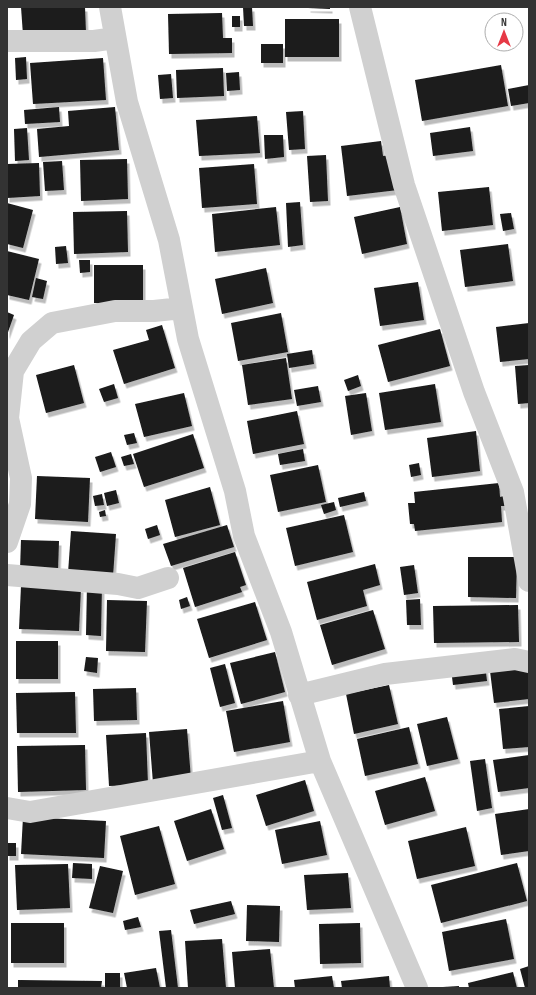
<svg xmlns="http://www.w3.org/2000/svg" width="536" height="995" viewBox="0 0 536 995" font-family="'Sofia Sans Condensed',sans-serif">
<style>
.building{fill:#1a1a1a;filter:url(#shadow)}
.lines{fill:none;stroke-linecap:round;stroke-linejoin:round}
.minor{stroke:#d0d0d0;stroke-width:22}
</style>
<defs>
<filter id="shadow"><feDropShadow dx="2.5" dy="4.5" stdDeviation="0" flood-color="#0004"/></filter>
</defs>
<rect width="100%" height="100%" fill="#fff"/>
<path class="building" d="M21,7H85L86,33L23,35Z
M243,7H252L253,26H244Z
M308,7H330V9L308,8Z
M222,13L223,38H232V53L169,54L168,14Z
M232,16H240V27H232Z
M285,19H339V57H285Z
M261,44H283V63H261Z
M26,57L27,79L16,80L15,58Z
M103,58L106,100L33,104L30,63Z
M501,65L508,106L422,121L415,80Z
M223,68L224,96L177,98L176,70Z
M239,72L240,90L227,91L226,73Z
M171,74L173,98L160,99L158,75Z
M529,85V103L511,106L508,89Z
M59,107L60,122L25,124L24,110Z
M115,107L119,150L39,157L37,129L69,126L68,111Z
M303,111L305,149L289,150L286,112Z
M257,116L260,153L199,156L196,120Z
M470,127L473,151L433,156L430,133Z
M27,128L29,160L15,161L14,129Z
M264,135H283L284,157L265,159Z
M381,141L383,156L393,155L398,190L347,196L341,146Z
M326,155L328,201L310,202L307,156Z
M127,159L128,199L81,201L80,160Z
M62,161L64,190L45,191L43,162Z
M39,163L40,196L7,198V164Z
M254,164L257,204L202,208L199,168Z
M489,187L493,225L442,231L438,192Z
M300,202L303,245L288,247L286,203Z
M7,203L33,210L23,248L7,244Z
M276,207L280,245L215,252L212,214Z
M400,207L407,244L362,254L354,217Z
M127,211L128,252L74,254L73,212Z
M511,213L514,229L503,231L500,214Z
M508,244L513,281L465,287L460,250Z
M66,246L68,263L56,264L55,247Z
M7,251L39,259L29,300L7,295Z
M79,260H90V272L80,273Z
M94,265H143V303H94Z
M266,268L273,303L222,314L215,279Z
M36,278L47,281L43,299L32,297Z
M418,282L424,320L380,326L374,288Z
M7,312L14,315L7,335Z
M281,313L288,352L238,361L231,323Z
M529,323V359L500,362L496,327Z
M162,325L175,368L124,384L113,350L149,340L146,330Z
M440,329L450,366L388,382L378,345Z
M312,350L314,364L289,368L287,354Z
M286,358L292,399L248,405L242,365Z
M74,365L84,403L46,413L36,375Z
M529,365V403L518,404L515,366Z
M358,375L361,386L348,391L344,380Z
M114,384L118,398L104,402L99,389Z
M435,384L441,422L385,430L379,393Z
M318,386L321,402L297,406L294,390Z
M184,393L192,426L144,437L135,404Z
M366,393L372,431L351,435L345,396Z
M297,411L304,444L253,454L247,421Z
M476,431L480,471L432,477L427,438Z
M134,433L137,443L127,445L124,435Z
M193,434L204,468L144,487L133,454Z
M303,449L305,461L280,465L278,454Z
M111,452L116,467L100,472L95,457Z
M131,454L134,464L124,466L121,457Z
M419,463L421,475L411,477L409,465Z
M318,465L326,502L278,512L270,475Z
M37,476L90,478L88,522L35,519Z
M499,483L500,497L504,496L505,506H501L502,522L415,531L414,524H410L408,503H415L414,492Z
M210,487L220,525L175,537L165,500Z
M116,490L119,503L107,506L104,493Z
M364,492L366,501L340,507L338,498Z
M102,494L104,505L95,506L93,496Z
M334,502L336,510L324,514L321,505Z
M105,510L106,516L100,517L99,512Z
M344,515L353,552L295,566L286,528Z
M157,525L160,535L148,539L145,529Z
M227,525L234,547L171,566L163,544Z
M71,531L116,534L113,576L68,573Z
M21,540L59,541L58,571L20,570Z
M235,552L246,585L240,587L242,592L195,607L183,568Z
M468,557H517L516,598L468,597Z
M375,564L380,585L363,590L367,606L317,620L307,582Z
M414,565L418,593L404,595L400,567Z
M87,585H102L101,636L86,635Z
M21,586L81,588L79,631L19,629Z
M187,597L190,606L181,609L179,600Z
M420,599L421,625H407L406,600Z
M107,600L147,601L145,652L106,651Z
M255,602L267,640L209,658L197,619Z
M518,605L519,642L434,643L433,606Z
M373,610L385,649L332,665L320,625Z
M16,641H58V679H16Z
M275,652L285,692L241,704L230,663Z
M86,657L98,658L97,673L84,671Z
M529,658V699L494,703L489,663Z
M225,664L235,703L220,707L210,668Z
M485,665L487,681L453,685L451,669Z
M389,685L398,724L354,734L346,694Z
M136,688L137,720L94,721L93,689Z
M75,692L76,733H17L16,693Z
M283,701L290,742L234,752L226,711Z
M529,706V747L503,749L499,709Z
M447,717L458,759L427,766L417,724Z
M409,727L418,764L365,776L357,739Z
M187,729L191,779L153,783L149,732Z
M146,733L148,784L109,786L106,735Z
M85,745L86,790L18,792L17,746Z
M529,755V788L498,792L493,760Z
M485,759L492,808L477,811L470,761Z
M425,777L435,811L385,825L375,791Z
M305,780L314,811L266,826L256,795Z
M223,795L232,828L222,830L213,798Z
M211,809L224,849L187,861L174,821Z
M529,809V851L501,855L495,814Z
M23,817L106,821L104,858L21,854Z
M320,821L327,855L282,864L275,830Z
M159,826L175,884L135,895L120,836Z
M466,827L475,866L417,879L408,841Z
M7,843H16V856H7Z
M73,863L92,864V879L72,878Z
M517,863L527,901L441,923L431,885Z
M68,864L70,908L17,910L15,865Z
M100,866L123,871L113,913L89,908Z
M348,873L351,908L307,910L304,875Z
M231,901L235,914L194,924L190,910Z
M247,905L280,906L279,942L246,941Z
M138,917L141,927L125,930L123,921Z
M506,919L514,959L449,971L442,932Z
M11,923H64V963H11Z
M360,923L361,963L320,964L319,924Z
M171,930L178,988H166L159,931Z
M222,939L226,988H188L185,941Z
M270,949L274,988H235L232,952Z
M529,966V988H525L520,969Z
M156,968L160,988H127L124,973Z
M513,972L517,988H469L468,983Z
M105,973H120V988H105Z
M332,976L334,988H295L294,980Z
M389,976L390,988H342L341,981Z
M18,980L102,981L101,988H18Z
M459,986V988H443V987Z"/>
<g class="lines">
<path class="minor" d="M110,7L127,102L169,240L188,339L235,491L244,536L281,632L320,761L417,988
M360,7L404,185L474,392L513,492L529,581
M7,41H94L115,38
M7,542L20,504L21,478L8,418L13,371L31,341L52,323L115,311H154L182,308
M7,575L118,584L138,588L168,578
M299,695L385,674L515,659L529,662
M7,808L30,812L320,761"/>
</g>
<rect width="536" height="995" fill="none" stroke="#333333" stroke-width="16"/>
<g transform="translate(504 32)"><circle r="19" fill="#ffffff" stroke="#adadad"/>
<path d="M0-3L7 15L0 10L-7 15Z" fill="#e63946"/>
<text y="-6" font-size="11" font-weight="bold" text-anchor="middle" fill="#333333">N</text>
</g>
</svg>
